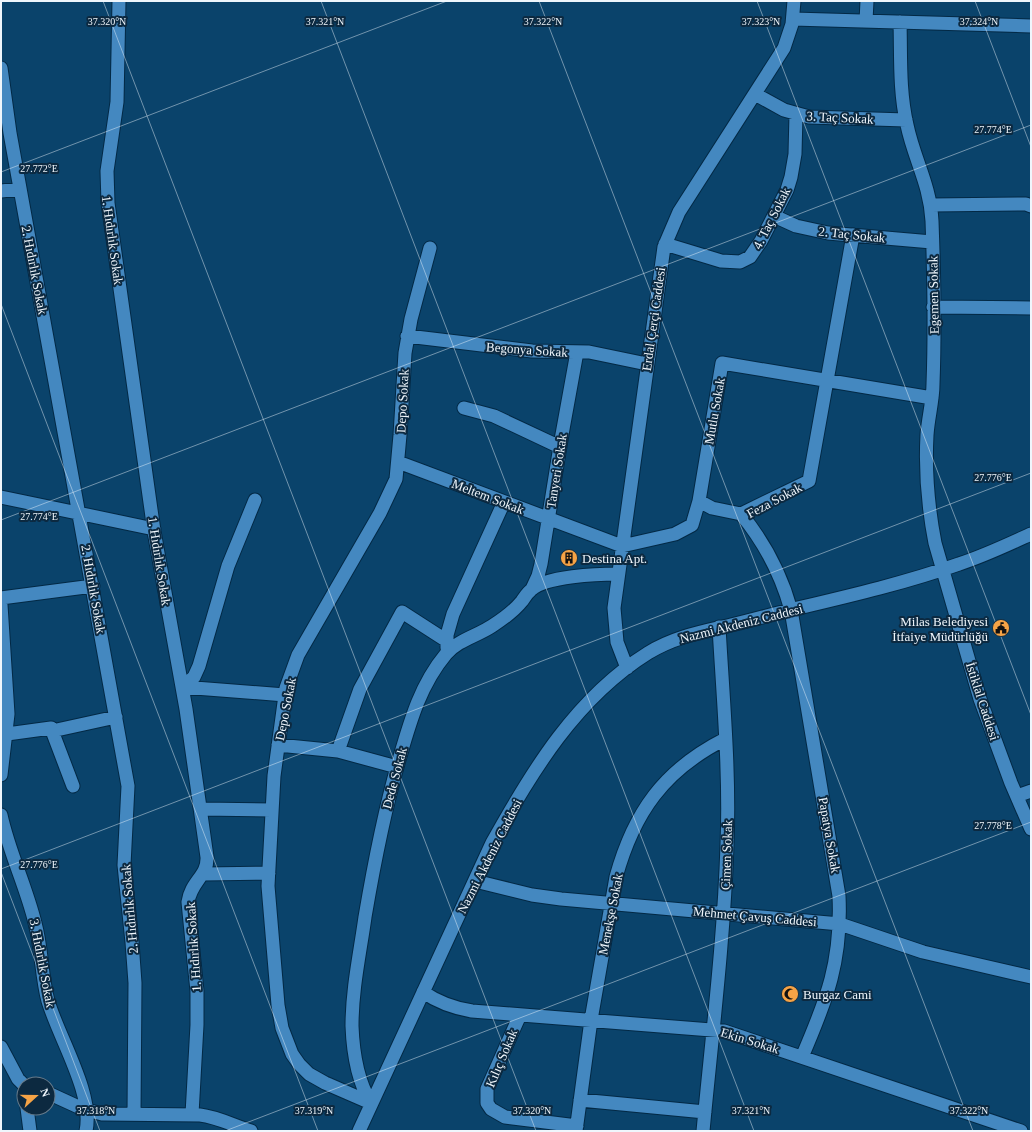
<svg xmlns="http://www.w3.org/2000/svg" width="1032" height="1132" viewBox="0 0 1032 1132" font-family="Georgia,serif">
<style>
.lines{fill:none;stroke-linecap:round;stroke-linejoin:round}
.minor-casing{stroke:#032945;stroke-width:15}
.minor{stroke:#4488c0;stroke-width:13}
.ticks{fill:none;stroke:#eff6fc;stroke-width:1;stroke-opacity:0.45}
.labels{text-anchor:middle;stroke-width:4;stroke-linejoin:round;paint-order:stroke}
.street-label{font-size:13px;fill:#eff6fc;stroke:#0c2940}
.poi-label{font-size:13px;fill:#eff6fc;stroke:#0c2940;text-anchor:start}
.ticks-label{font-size:10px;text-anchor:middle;fill:#eff6fc;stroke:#0c2940;stroke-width:4;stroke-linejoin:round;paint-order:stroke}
</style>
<rect width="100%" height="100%" fill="#0a436b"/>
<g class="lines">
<g class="minor-casing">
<path id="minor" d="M119,1L117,102L107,171L108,203L154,531L186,709L207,857C208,876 191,881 188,902L197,991V1025L192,1114
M793,19L1031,26
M866,21L867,1
M900,22C901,56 899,91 907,125C914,159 930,184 932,221C934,275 935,330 933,384C933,401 928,418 927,435C925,472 928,507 935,543L980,699L1011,783L1031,829
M1,68L10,133L128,786L124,865L132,942L135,983L134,1114
M755,94L784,110L809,117L906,120
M1,191L20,189
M931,205L1026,204L1031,206
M774,216L796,226L828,233L932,242
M665,244L721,261L740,262L750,257L761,241L787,190L791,177L795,154L796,114
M933,307L1031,308
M407,336L532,351L589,352L647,364
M464,408L494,416L560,447
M398,462L622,546L675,534L692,525L699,501L722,363L932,398
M1,497L154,529
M699,501L712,508L741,514
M532,589L538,576L541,564L561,440L577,352
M1,598L93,586
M1,605L8,714L1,775
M447,648V635L453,614L504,502
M627,668L617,642L614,608L664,247L679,212L784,48L792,24L794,1
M182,687L194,677L199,666L228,566L255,500
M182,687L285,695
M52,731L116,717
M7,734L51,728L73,786
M278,745L338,751L397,767
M338,751L360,689L402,612L447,641
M1017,796L1031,791
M201,809L272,810
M1,815C9,852 26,886 35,923C42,948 41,975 48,1001C59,1038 94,1094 86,1131
M204,874L269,873
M475,881L532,895L561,899L840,924L923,952L1031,977
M423,992C439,1003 453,1008 472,1011L724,1031L1021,1131
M520,1015L487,1089V1103L491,1109L505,1117L577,1126
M1,1047L18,1079L24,1085
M802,1057C827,999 842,961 839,896L791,610C781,574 765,543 741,514L809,481L853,235
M48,1093L83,1109L102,1114L200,1115C218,1117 234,1126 251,1131
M580,1100L705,1112
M371,1103L325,1083L309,1074L299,1064L292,1054L282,1028L278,1005L268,886L274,776L286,688L298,655L380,513L396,479L400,435L405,353L411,319L430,248
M371,1103C358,1082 353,1052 352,1026C352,989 360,953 365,917C374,864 384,812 399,760C410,722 420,685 446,654C458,640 477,636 492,626C503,619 514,611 522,601C525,597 527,593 531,590C545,576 599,574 618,574
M27,1108L30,1131
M359,1131L492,843C532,771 576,698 648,653C674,637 701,632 731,625C752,620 773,614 794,609C849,596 905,583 959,564C984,556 1007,545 1031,534
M576,1131L591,1020L616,877C634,812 664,770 725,739
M703,1131C712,1036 724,940 727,845C730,772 723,699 719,627"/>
</g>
<use href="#minor" class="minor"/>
</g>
<path class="ticks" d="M103,1L536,1131M321,1L754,1131M539,1L973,1131M757,1L1031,715M975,1L1031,147M1,172L447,1M1,304L318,1131M1,520L1031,125M1,869L1031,473M1,872L100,1131M225,1131L1031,822"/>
<defs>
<g id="building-disc" transform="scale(0.9)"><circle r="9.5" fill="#f5a346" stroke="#0c2940"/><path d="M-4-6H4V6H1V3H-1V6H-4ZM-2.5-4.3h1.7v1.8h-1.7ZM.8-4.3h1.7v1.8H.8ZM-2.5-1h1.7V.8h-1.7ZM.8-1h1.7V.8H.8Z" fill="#111"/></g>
<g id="civic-disc" transform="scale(0.9)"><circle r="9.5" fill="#f5a346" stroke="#0c2940"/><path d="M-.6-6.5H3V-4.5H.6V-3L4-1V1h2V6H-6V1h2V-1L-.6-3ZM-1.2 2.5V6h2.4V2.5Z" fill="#111"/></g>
<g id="mosque-disc" transform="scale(0.9)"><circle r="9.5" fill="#f5a346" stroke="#0c2940"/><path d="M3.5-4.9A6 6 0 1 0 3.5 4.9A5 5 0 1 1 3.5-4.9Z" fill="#111"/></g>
</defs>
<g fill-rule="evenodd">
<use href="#building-disc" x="569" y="558"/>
<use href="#civic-disc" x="1001" y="628"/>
<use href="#mosque-disc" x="790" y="994"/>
</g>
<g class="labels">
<g class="street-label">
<text transform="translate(840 117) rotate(3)" y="5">3. Taç Sokak</text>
<text transform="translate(771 218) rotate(-63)" y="5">4. Taç Sokak</text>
<text transform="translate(852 234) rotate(6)" y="5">2. Taç Sokak</text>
<text transform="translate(113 240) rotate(82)" y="5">1. Hıdırlık Sokak</text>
<text transform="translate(35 270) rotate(79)" y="5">2. Hıdırlık Sokak</text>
<text transform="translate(933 295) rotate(-91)" y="5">Egemen Sokak</text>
<text transform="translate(653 319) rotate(-82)" y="5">Erdal Çerçi Caddesi</text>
<text transform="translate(527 349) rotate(4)" y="5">Begonya Sokak</text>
<text transform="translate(402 401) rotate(-87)" y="5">Depo Sokak</text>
<text transform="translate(714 411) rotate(-80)" y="5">Mutlu Sokak</text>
<text transform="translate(556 471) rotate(-81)" y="5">Tanyeri Sokak</text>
<text transform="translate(488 496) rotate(21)" y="5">Meltem Sokak</text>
<text transform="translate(774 500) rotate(-28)" y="5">Feza Sokak</text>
<text transform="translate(160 561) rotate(81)" y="5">1. Hıdırlık Sokak</text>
<text transform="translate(94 589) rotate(80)" y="5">2. Hıdırlık Sokak</text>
<text transform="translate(741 623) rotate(-14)" y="5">Nazmi Akdeniz Caddesi</text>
<text transform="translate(983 701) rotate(72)" y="5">İstiklal Caddesi</text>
<text transform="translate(285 709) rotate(-79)" y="5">Depo Sokak</text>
<text transform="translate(394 778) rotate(-75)" y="5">Dede Sokak</text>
<text transform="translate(830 835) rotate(80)" y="5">Papatya Sokak</text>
<text transform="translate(726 855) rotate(-88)" y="5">Çimen Sokak</text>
<text transform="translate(489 856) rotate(-63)" y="5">Nazmi Akdeniz Caddesi</text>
<text transform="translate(129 909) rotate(-95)" y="5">2. Hıdırlık Sokak</text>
<text transform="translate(610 914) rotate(-79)" y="5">Menekşe Sokak</text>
<text transform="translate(755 916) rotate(5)" y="5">Mehmet Çavuş Caddesi</text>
<text transform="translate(193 947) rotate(-94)" y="5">1. Hıdırlık Sokak</text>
<text transform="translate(43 963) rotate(79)" y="5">3. Hıdırlık Sokak</text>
<text transform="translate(750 1040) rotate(17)" y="5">Ekin Sokak</text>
<text transform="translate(501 1058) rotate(-67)" y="5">Kılıç Sokak</text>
</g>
<g class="poi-label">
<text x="582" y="563">Destina Apt.</text>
<text x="988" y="626" text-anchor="end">Milas Belediyesi<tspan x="988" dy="15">İtfaiye Müdürlüğü</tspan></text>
<text x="803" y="999">Burgaz Cami</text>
</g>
</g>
<g class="ticks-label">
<text x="979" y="25">37.324°N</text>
<text x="107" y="25">37.320°N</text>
<text x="325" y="25">37.321°N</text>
<text x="543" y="25">37.322°N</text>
<text x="761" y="25">37.323°N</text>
<text x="993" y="133">27.774°E</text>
<text x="39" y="172">27.772°E</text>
<text x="993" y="481">27.776°E</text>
<text x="39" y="520">27.774°E</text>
<text x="993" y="829">27.778°E</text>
<text x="39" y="868">27.776°E</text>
<text x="96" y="1114">37.318°N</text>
<text x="314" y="1114">37.319°N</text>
<text x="532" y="1114">37.320°N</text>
<text x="751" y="1114">37.321°N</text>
<text x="969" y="1114">37.322°N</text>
</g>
<rect width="1032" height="1132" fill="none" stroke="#eff6fc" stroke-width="4"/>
<g transform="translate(36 1096) rotate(69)"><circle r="19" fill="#0c2940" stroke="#677b8b"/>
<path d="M0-3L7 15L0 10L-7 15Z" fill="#f5a346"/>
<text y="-6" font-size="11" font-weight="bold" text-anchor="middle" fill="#eff6fc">N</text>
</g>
</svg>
